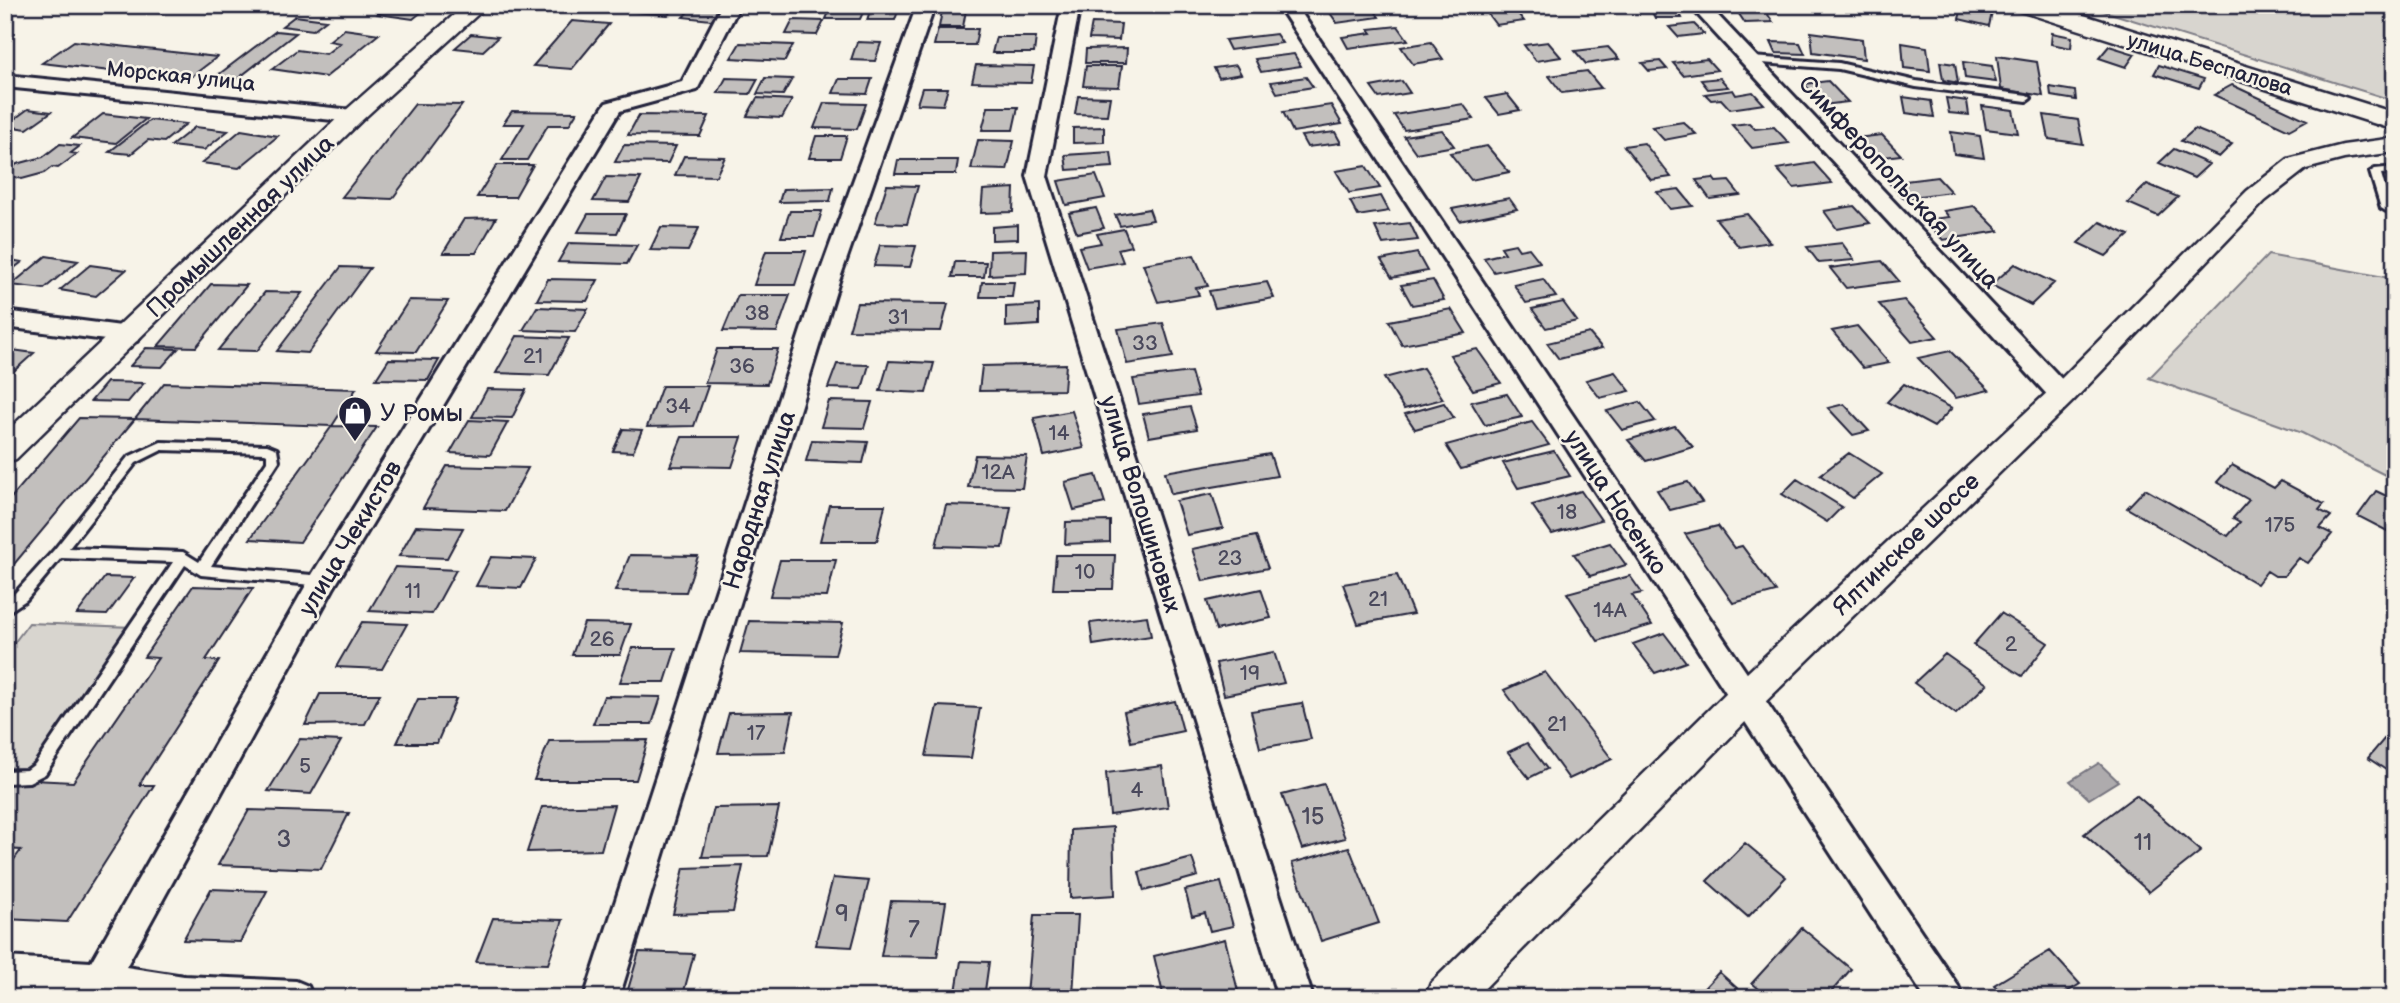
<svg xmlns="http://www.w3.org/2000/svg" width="2400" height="1003" viewBox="0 0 2400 1003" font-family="'Balsamiq Sans',sans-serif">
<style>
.green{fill:#d8d5cf;stroke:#7d7c85;stroke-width:2}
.water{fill:#aeabad;stroke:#76747f;stroke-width:2}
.building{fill:#c2bfbd;stroke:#22223b;stroke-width:2}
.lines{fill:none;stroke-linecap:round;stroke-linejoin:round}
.service-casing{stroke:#22223b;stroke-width:6}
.minor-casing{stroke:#22223b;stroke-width:6}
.tertiary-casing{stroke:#22223b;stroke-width:5}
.secondary-casing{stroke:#22223b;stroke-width:5}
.service{fill:#f7f3e8;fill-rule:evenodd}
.minor{fill:#f7f3e8;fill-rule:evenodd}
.tertiary{fill:#f7f3e8;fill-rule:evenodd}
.secondary{fill:#f7f3e8;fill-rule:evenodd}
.labels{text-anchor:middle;stroke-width:5;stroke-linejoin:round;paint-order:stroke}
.far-street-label{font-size:21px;fill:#22223b;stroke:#f7f3e8}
.number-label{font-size:21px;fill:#4a495c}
.street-label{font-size:24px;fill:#22223b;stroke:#f7f3e8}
.poi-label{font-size:24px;fill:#22223b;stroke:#f7f3e8;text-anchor:start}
.near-number-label{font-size:24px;fill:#4a495c}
</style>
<rect width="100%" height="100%" fill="#f7f3e8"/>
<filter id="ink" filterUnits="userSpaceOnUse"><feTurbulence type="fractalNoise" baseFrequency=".0143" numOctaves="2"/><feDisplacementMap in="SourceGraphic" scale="14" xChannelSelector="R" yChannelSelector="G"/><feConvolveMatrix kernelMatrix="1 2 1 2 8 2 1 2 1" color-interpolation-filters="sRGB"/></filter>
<g filter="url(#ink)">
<path class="green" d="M2084,5H2395V101Z
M2268,255L2395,279V480L2302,433L2149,378Z
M29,623L132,627L30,769L5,767V655Z"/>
<path class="water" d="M2099,763L2118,781L2089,799L2070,781Z"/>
<path class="building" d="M132,5H173L161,13L127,8Z
M389,5H430L413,19L378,14Z
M603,5H676L668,15L599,9Z
M694,5H722L711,20L683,17Z
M872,5H900L895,20H867Z
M1103,5H1146L1145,11L1102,10Z
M1205,5H1259L1260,8L1205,10Z
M1340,5H1371L1379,17L1337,23L1326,7Z
M1481,5H1511L1524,21L1496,25Z
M1649,6H1676L1682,18H1655Z
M1762,6L1773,22L1745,23L1735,8Z
M831,7L865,8L860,19H826Z
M1962,7L1992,13L1989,26L1959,19Z
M966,10L963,27H939L942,11Z
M295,16L326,20L313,30L282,26Z
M793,20L824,21L817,35L786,34Z
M572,21L609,24L572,69L533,66Z
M1092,23L1121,24L1119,40L1089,39Z
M1694,24L1704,34L1678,37L1669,27Z
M1398,26L1408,40L1348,48L1342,37L1372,33L1369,29Z
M344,29L379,34L326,77L272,69L297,50L326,54L340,43L329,41Z
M938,29H978L975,45H934Z
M276,31L296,33L231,84L210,81Z
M1811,32L1862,39L1864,59L1813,52Z
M2052,33L2072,37L2071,48L2051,44Z
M471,34L498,37L483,51L455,48Z
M1276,34L1282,43L1230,50L1225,40Z
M996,37H1036L1034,53H992Z
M74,41L217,57L187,80L42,63Z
M857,42L881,43L875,61L851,60Z
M1431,42L1443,59L1413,64L1401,47Z
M1548,42L1561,57L1536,61L1524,45Z
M1771,42L1800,43L1805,54L1776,53Z
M740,43L793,45L785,61L731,58Z
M1902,43L1927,47L1930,71L1904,68Z
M2109,46L2135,54L2126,67L2099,58Z
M1608,47L1619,59L1586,64L1575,51Z
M1127,48L1126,63H1085L1086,49Z
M1294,54L1301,66L1261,72L1255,59Z
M1997,56L2037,62L2043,96L2001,89Z
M1707,59L1717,70L1683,75L1673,63Z
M1660,61L1667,69L1649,71L1642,63Z
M1940,62L1955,64L1958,83L1943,80Z
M1963,62L1992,66L1996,82L1965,78Z
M976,65L1034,66L1031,83L972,82Z
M1236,65L1241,74L1219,78L1214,68Z
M2159,65L2204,79L2199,88L2154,74Z
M1086,66H1122L1119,87L1083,86Z
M1587,71L1601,88L1562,93L1549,76Z
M1306,77L1313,87L1277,93L1271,82Z
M726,78L758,79L750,94L718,93Z
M765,78L792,79L783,95L757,94Z
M1720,78L1728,87L1708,89L1701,80Z
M839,79H872L867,94L833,93Z
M1402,81L1410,93L1379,98L1371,87Z
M1828,81L1848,102L1823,105L1804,84Z
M2232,85L2307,120L2289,130L2214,95Z
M2050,87L2075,91L2076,100L2051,96Z
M922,88H948L943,105L917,104Z
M1733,90L1736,95L1753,92L1764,104L1730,109L1721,99L1711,100L1705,94Z
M1507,94L1520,110L1499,114L1486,98Z
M1078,96L1110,97L1107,115L1075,114Z
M1903,97L1931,101L1934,117L1906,113Z
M757,98L792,100L782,118L747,116Z
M1946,98L1967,101L1969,115L1949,113Z
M824,103L866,104L857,129L814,128Z
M415,104L462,105L392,199L342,197Z
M1463,104L1474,119L1404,130L1394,115Z
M1331,105L1342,124L1293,132L1283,112Z
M1982,106L2013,110L2018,133L1986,129Z
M988,107H1018L1013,130H982Z
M28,109L51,112L27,129L5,126Z
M512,111L577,112L569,125H548L527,160H502L524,124H503Z
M103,114L146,119L116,143L72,138Z
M639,115L709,116L700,136L628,135Z
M2044,115L2078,120L2083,144L2049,139Z
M150,120L186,124L164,142L148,140L131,154L109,152Z
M1683,122L1696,134L1664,140L1652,127Z
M1749,123L1755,129L1774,127L1789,143L1752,148L1732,125Z
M195,127L228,131L204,150L171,146Z
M1104,127V142L1073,143V128Z
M2195,129L2232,144L2219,157L2181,141Z
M241,130L278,136L239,168L202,163Z
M1442,130L1454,146L1416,153L1404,136Z
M1335,132L1341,143L1307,147L1301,136Z
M1951,132L1980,136L1984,158L1954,154Z
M1882,135L1901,155L1875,158L1856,138Z
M816,136H847L840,158H809Z
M978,140L1014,141L1007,170L971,169Z
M1644,143L1671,177L1651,180L1624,146Z
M60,144L80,146L71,153L77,154L58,168L52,167L44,173L22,179L8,175L9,170L17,164L43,157Z
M624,145L676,146L668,163L615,162Z
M1487,146L1509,172L1471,180L1450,153Z
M2174,149L2209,164L2194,178L2159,163Z
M1111,152L1113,167L1067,170L1065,155Z
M684,156L725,157L716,176L675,175Z
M898,160H958L956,174H895Z
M1814,163L1832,183L1794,188L1777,169Z
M497,165H533L515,197H477Z
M1366,166L1380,188L1349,193L1336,171Z
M1096,175L1105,198L1066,205L1058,181Z
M606,177L641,178L629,202L593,201Z
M1937,177L1951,192L1904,198L1889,183Z
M1713,178L1716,182L1729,181L1740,195L1710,199L1696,180Z
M2147,184L2178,197L2158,216L2128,203Z
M887,185L918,186L907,224L875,223Z
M833,188L830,201L779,202L783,189Z
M1014,188L1013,212L981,213L983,190Z
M1679,189L1693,206L1670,209L1657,192Z
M1381,196L1389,211L1358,216L1350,201Z
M1509,198L1517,209L1460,221L1452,209Z
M1854,206L1870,223L1837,229L1824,211Z
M1974,206L1999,231L1943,240L1924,220L1949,217L1944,211Z
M1096,208L1104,228L1077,233L1069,213Z
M1149,209L1153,220L1120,226L1115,215Z
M790,211H822L814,237H781Z
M588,214H626L617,233L578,232Z
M1747,214L1770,242L1739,247L1716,219Z
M496,218L476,253H443L464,219Z
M2100,222L2129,235L2106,256L2078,243Z
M1410,223L1418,240L1383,244L1375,227Z
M1018,225V239L992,240V227Z
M661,227L699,228L688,251L650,250Z
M1124,229L1131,246L1118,249L1123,262L1087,268L1079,247L1101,243L1097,234Z
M569,243L637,245L627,264L558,262Z
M1842,243L1854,260L1819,263L1807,247Z
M1515,244L1519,250L1529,248L1540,262L1494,272L1484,258L1505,253L1501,247Z
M880,245L916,246L910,267L874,266Z
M1027,250L1026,273L989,275L990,251Z
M766,251H806L795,285H754Z
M1417,253L1427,271L1392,278L1381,260Z
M1194,255L1208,286L1196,288L1199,295L1158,302L1143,264Z
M46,256L78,261L44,289L11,285Z
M5,259L22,262L5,275Z
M1882,261L1899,281L1846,288L1830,268Z
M955,262H986L984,277H952Z
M2015,264L2054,283L2031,305L1991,285Z
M90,265L126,270L96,296L60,290Z
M341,267L370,268L308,353L277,351Z
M548,279L598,280L587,301L537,300Z
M1543,279L1556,297L1526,303L1514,285Z
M1433,280L1444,300L1412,305L1401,285Z
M982,282H1014L1012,297H980Z
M1267,282L1274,298L1215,308L1209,291Z
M211,284L247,285L196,347L158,346Z
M265,292L302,293L257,351L218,350Z
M738,295H790L777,332L723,331Z
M409,300L448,301L416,352L376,351Z
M1904,300L1937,337L1912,342L1879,304Z
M1563,302L1577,321L1546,328L1532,309Z
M857,303L948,304L941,331L849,330Z
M1039,305V325L1006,327V307Z
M537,307L588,309L575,332L523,330Z
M1451,309L1466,333L1402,345L1389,321Z
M1163,323L1173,357L1127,364L1118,329Z
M1857,326L1889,363L1863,368L1832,331Z
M1589,333L1602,348L1559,359L1547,343Z
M517,336L569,338L549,375L496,373Z
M146,348L178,349L162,367L130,366Z
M5,349L34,353L5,379Z
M717,349H778L767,384L705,383Z
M1477,349L1501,383L1473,390L1450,355Z
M1950,351L1989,390L1956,398L1918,358Z
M389,359L439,360L428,380L376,379Z
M889,361L934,363L926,393L880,391Z
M837,364L869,365L862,389L828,388Z
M1066,364L1064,390L979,391L982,366Z
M1423,368L1443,399L1404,409L1384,378Z
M1191,372L1198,396L1139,404L1133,379Z
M1615,372L1630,391L1600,398L1586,380Z
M107,382L144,383L128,402L91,401Z
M164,383L356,389L332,426L135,419Z
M1904,384L1952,408L1934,427L1887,402Z
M662,386H708L694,426L647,427Z
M487,389L526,390L512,418L472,417Z
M1507,394L1522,417L1485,425L1471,402Z
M829,401L872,402L864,428L821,427Z
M1640,402L1655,421L1622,430L1607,411Z
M1444,403L1454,418L1415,429L1405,414Z
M1844,404L1869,431L1853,435L1828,408Z
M1190,407L1197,429L1149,437L1143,414Z
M1072,411L1084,448L1044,456L1034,418Z
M79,418L135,419L5,575V505Z
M469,420L508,422L490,455L450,453Z
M1532,422L1549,445L1461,469L1446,445Z
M332,426L377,427L300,542L250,539Z
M1675,426L1693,447L1646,461L1628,440Z
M623,429L642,430L633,452L613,451Z
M682,437H742L732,467L670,466Z
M812,440L868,442L863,463L806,461Z
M1554,451L1570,476L1518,488L1503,463Z
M1849,453L1882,474L1853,498L1820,475Z
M1270,454L1277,476L1171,494L1165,472Z
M975,455L1027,456L1022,488L968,487Z
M2232,465L2274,488L2281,481L2324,504L2319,510L2331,516L2320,528L2332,534L2308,563L2299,558L2284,576H2275L2267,571L2257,584L2127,508L2145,489L2228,536L2240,522L2233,518L2249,500L2217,482Z
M447,466L528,468L505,511L423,508Z
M1096,475L1105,503L1074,510L1065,482Z
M1797,479L1842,507L1827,522L1782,494Z
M1688,482L1702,502L1670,510L1657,490Z
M1581,491L1601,520L1552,534L1532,505Z
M2376,491L2395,500V535L2358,516Z
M1212,494L1223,528L1187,535L1176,501Z
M829,505H885L877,541H820Z
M946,505L1011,507L1003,548L936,546Z
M1110,521V542L1065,544L1066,522Z
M416,526L463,528L447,558L399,556Z
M1718,526L1734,548L1742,546L1776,592L1733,603L1685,534Z
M1256,536L1268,568L1203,581L1192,549Z
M1610,543L1626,565L1590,576L1574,554Z
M630,555L698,556L686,592L615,591Z
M1056,555H1115L1113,589H1053Z
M491,557L536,559L521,588L476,586Z
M780,560H836L827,597L770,596Z
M395,567L456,570L432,614L369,611Z
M1397,575L1413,614L1358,624L1343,584Z
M1630,576L1642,593L1632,595L1652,625L1598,641L1567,593Z
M105,577L134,578L107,615L77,614Z
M193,586L253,588L206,660L219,661L139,785H154L67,922L5,919V872L21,850L5,849V789L13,779L73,782L158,658L144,657Z
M1261,589L1271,618L1216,630L1207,601Z
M2001,613L2048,643L2022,676L1973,645Z
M1147,616L1151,636L1093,645L1090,623Z
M749,621L843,623L835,655L740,653Z
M362,622L407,624L382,669L336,667Z
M584,623L631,624L620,655H572Z
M1664,633L1686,662L1655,673L1633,644Z
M632,648H676L665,682H620Z
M1274,652L1284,683L1224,695L1216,663Z
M1945,654L1987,684L1956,714L1914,683Z
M1545,672L1612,759L1569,779L1504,690Z
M320,694H380L365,724L305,725Z
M604,696L661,697L652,724H593Z
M418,699H456L437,743H397Z
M1175,701L1183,731L1131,742L1124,712Z
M1302,703L1311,739L1260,748L1251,711Z
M937,706L980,708L971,758L926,756Z
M793,712L785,752L718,753L729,713Z
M2395,726V776L2368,758Z
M300,739L341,741L311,794L268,791Z
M648,740L636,780H534L549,741Z
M1527,743L1547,769L1529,778L1508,752Z
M1162,766L1168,807L1110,815L1106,773Z
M1324,784L1345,838L1302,849L1282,795Z
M2136,795L2201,851L2149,892L2084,834Z
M614,805L601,850L527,852L542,807Z
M779,807L768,856L702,857L714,808Z
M249,810L349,813L321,869L218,865Z
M1113,827L1115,895L1070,898L1071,830Z
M1745,843L1786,877L1748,917L1707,881Z
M1349,847L1379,923L1321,941L1292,863Z
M1192,858L1198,876L1144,891L1139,872Z
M743,866L733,912L673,914L684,868Z
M833,878L869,881L852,947L815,945Z
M1221,882L1233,926L1210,931L1205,913L1192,916L1185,890Z
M211,889L267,891L240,942L183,940Z
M891,901L946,902L937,957L881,956Z
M1034,915H1078L1073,995H1027Z
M493,918L563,920L548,964L476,962Z
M1802,928L1851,969L1826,998H1769L1752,983Z
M1225,939L1239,995L1226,998H1164L1154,956Z
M2050,951L2080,984L2057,998H2006L1994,985Z
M639,952L694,954L683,995L627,993Z
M961,961L989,962L984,998H955Z
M1719,972L1748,998H1695Z"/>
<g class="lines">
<g class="service-casing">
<path id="service" d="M1751,57L1839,63L1916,81L2027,95L2031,98L2027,101L1916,87L1839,69L1748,62V58Z
M2395,167V173L2381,174L2391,208L2386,211L2381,208L2370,172L2375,169Z
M161,442L267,445L277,449L279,461L277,464L211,566L323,576L328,577L329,581L328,585L323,586L201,575L185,565L45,774L29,782L5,783V771L27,770L35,764L173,562L61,558L26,600L5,614V601L16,592L54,550L128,457ZM162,450L265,453L267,454V461L199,562L183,552L69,548L136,463Z"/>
</g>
<g class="minor-casing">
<path id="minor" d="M722,5H740L697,90L620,111L333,589L126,967L184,976L296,981L308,986L313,998H104L5,991V957L91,962L313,573L603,107L606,103L682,82Z
M917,5H935L839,281L619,998H584L817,281Z
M1062,5H1080L1047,176L1313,998H1278L1027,176Z
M1278,5H1296L1958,986L1963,998H1925Z
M1689,5H1708L2071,389L2074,395L2071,401L2062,404L2053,401Z
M5,75L353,110L363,116L353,122L5,87Z
M5,311L129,327L137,329L141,335L137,341L129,343L5,327Z"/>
</g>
<g class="tertiary-casing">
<path id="tertiary" d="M465,5H488L361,121L16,459L5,462V433L345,111Z
M2395,138V152L2344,159L2306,169L2265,201L2072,402L1758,709L1475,998H1425L1431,983L1732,687L2052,388L2247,191L2288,159L2343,145Z"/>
</g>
<g class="secondary-casing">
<path id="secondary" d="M2014,5H2052L2395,113V130L2017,10Z"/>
</g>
<use href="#service" class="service"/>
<use href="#minor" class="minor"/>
<use href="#tertiary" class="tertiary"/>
<use href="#secondary" class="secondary"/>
</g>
</g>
<defs>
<g id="shop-pin" transform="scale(1.75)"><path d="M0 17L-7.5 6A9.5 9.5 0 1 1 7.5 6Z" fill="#22223b" stroke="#f7f3e8"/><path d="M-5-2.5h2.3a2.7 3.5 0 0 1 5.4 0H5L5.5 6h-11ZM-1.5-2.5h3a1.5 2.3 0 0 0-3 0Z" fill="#fff"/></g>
</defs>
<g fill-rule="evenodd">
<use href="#shop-pin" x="355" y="413"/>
</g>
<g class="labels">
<g class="far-street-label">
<text transform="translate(2210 64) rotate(17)" y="7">улица Беспалова</text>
<text transform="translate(181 76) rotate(6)" y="7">Морская улица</text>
</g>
<g class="number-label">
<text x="757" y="320">38</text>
<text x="898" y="324">31</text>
<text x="1145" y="350">33</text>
<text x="533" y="363">21</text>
<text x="742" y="373">36</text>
<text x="678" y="413">34</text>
<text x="1059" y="440">14</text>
<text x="998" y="479">12А</text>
<text x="1567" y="519">18</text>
<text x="2280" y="532">175</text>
<text x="1230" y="565">23</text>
<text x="1085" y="579">10</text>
<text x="413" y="598">11</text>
<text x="1378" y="606">21</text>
<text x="1610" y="617">14А</text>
<text x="602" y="646">26</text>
<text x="2011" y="651">2</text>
<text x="1250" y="680">19</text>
<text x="1557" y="731">21</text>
<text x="756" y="740">17</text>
<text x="305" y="773">5</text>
<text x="1137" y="797">4</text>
</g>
<g class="street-label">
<text transform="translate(1899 182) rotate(47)" y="8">Симферопольская улица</text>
<text transform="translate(240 226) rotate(-44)" y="8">Промышленная улица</text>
<text transform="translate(759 500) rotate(-72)" y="8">Народная улица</text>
<text transform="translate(1616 502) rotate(57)" y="8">улица Носенко</text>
<text transform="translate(1141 504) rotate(73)" y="8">улица Волошиновых</text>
<text transform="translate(350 538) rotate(-59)" y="8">улица Чекистов</text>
<text transform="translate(1906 544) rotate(-44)" y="8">Ялтинское шоссе</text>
</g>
<g class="poi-label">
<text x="380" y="421">У Ромы</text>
</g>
<g class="near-number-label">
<text x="1313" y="824">15</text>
<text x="284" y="847">3</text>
<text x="2143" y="850">11</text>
<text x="842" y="921">9</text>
<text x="914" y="937">7</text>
</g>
</g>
<rect width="2400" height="1003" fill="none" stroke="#f7f3e8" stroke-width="28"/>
<rect x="14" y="14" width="2372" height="975" fill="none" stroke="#22223b" stroke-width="2.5" filter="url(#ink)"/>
</svg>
